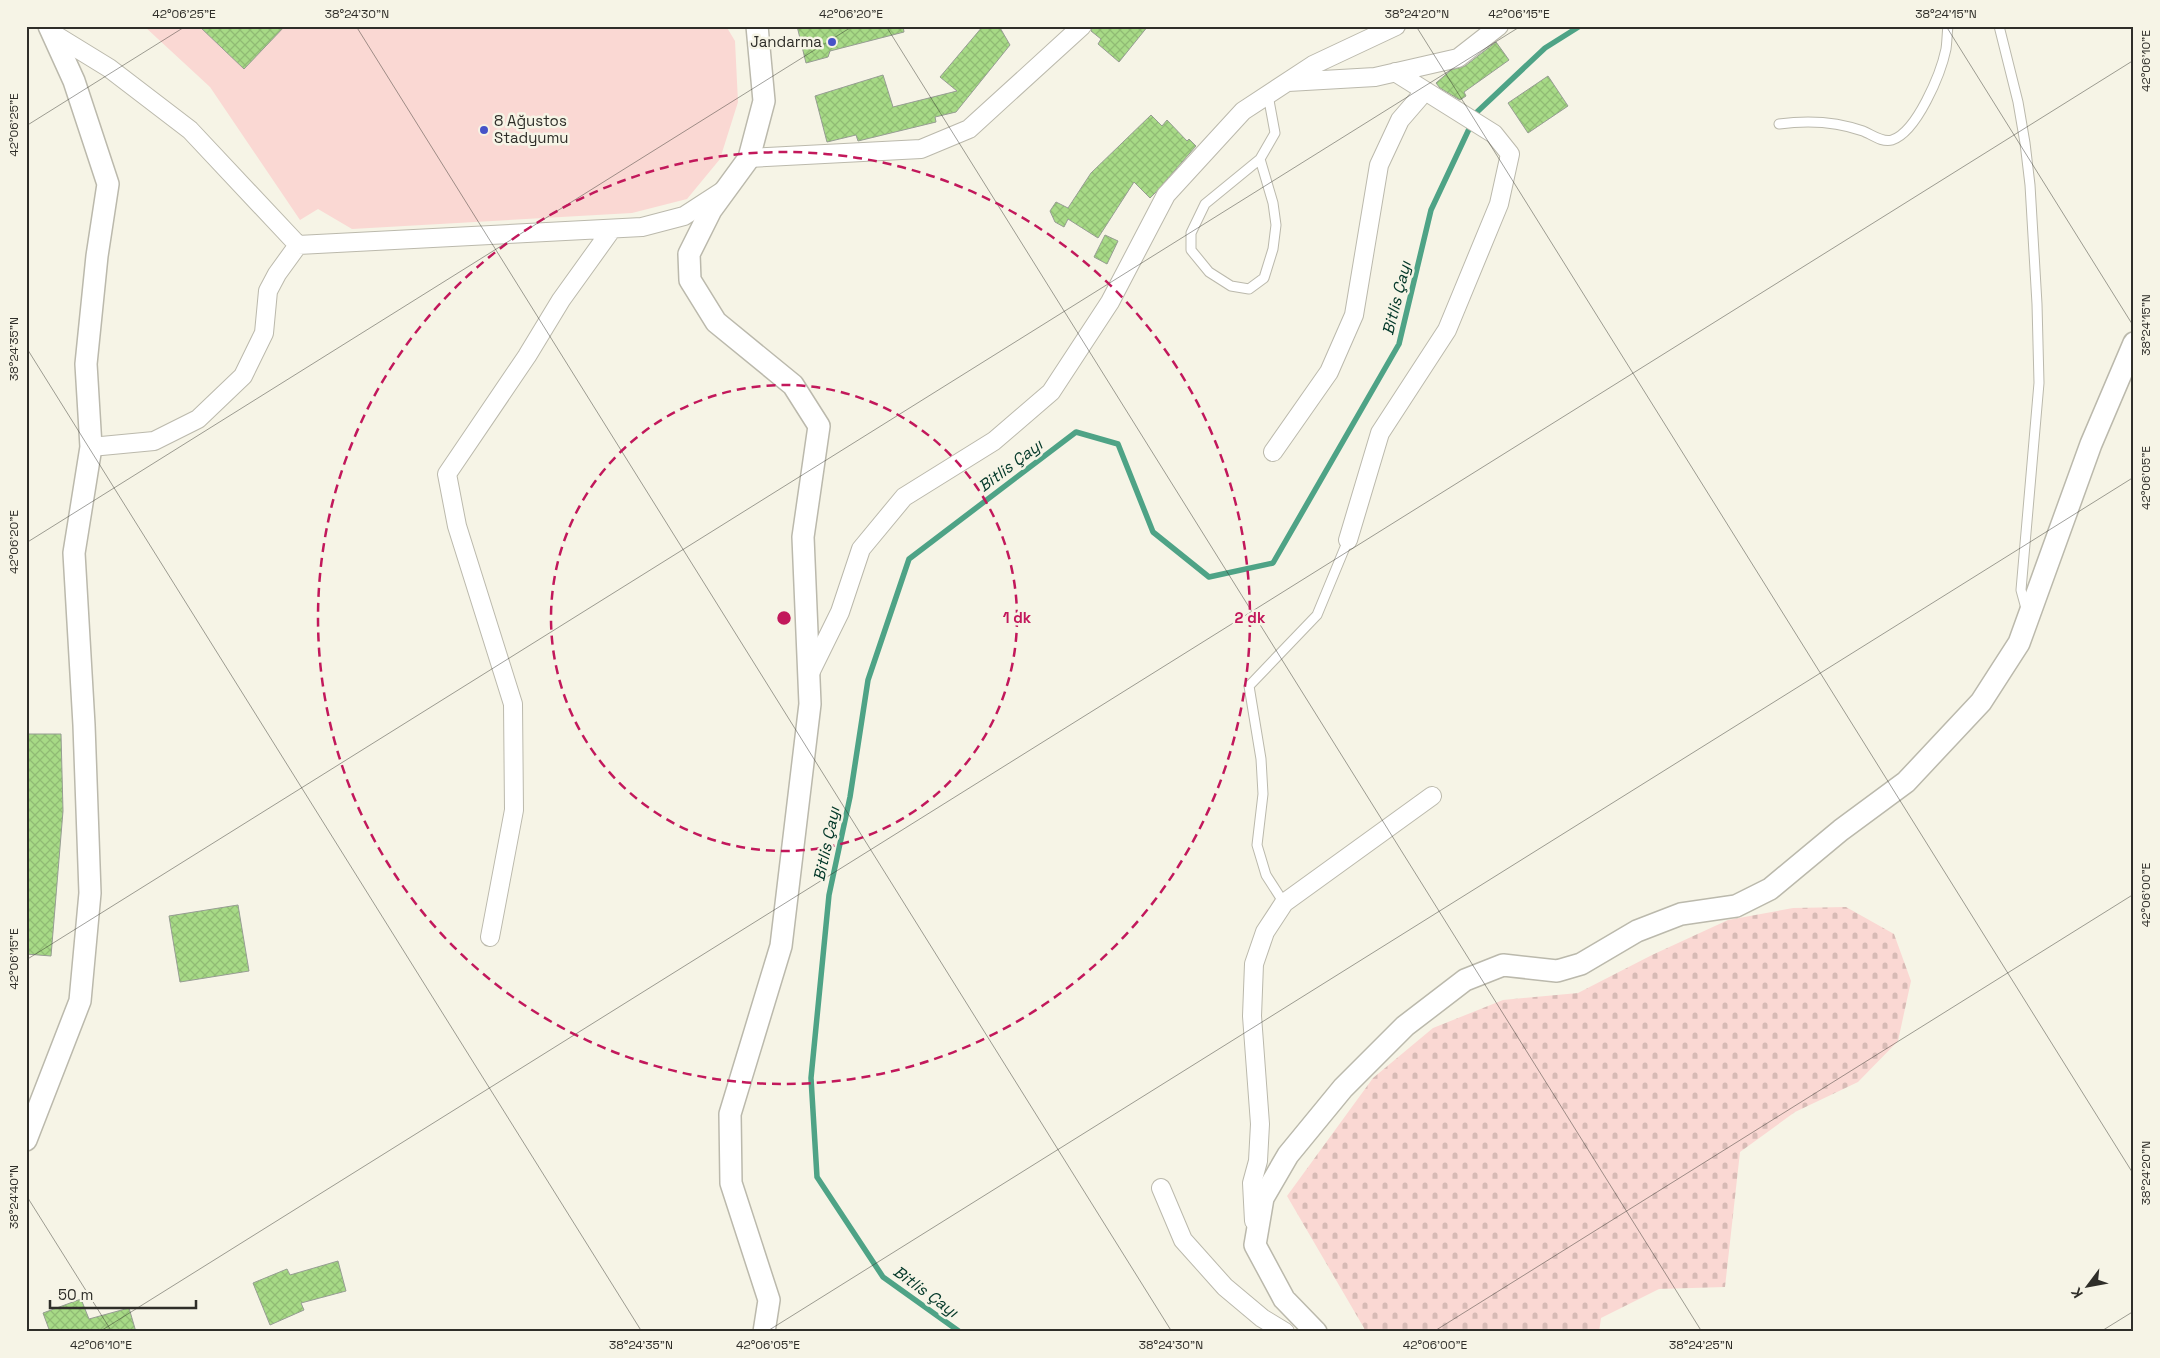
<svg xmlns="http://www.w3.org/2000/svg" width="2160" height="1358" viewBox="0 0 2160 1358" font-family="'Space Grotesk',sans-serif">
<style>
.green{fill:#fad8d3}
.cemetery{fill:url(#cemetery-stones)}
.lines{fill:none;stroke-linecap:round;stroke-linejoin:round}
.stream{stroke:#4ea386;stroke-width:5.5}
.building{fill:url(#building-cross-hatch);stroke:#969d92}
.service-casing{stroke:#bbb9ac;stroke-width:11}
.minor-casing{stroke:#bbb9ac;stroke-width:20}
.tertiary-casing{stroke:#bbb9ac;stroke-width:24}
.service{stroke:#fff;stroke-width:9}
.minor{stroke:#fff;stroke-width:18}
.tertiary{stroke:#fff;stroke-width:21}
.ticks{fill:none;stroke:#2f2e29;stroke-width:1;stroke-opacity:0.45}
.ring{fill:none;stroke:#c2185b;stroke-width:2.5;stroke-dasharray:9 6}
.poi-dot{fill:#4653c8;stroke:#f6f4e6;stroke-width:2}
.labels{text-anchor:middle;stroke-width:5;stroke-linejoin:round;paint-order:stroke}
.poi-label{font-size:15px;fill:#2f2e29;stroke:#f6f4e6;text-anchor:end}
.water-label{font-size:16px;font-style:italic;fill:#003627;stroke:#f6f4e6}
.centre{fill:#c2185b;stroke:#f6f4e6;stroke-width:2.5}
.ring-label{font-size:15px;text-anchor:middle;font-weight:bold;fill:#c2185b;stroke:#f6f4e6;stroke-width:5;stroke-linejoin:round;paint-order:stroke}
.neatline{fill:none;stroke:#2f2e29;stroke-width:2}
.ticks-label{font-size:12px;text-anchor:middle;fill:#2f2e29}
</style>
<defs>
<pattern id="cemetery-stones" width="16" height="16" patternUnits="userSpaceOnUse" patternTransform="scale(1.25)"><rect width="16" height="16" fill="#fad8d3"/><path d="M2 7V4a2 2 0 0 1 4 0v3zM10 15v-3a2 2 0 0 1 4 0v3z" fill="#d7bab5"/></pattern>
<pattern id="building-cross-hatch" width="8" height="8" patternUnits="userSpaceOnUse" patternTransform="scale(1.25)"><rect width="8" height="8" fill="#a7da86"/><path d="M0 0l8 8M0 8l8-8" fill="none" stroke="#90bb74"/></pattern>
</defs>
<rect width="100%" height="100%" fill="#f6f4e6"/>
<path class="green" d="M144,26H726L735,41L738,102L720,159L687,199L632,213L352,229L318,209L300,220L210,87Z"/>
<path class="cemetery" d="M1846,907L1894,934L1911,981L1898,1041L1858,1082L1795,1112L1740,1152L1725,1287L1659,1289L1601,1318L1599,1332H1365L1364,1328L1287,1196L1373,1078L1433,1028L1503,1000L1578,993L1652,955L1728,920L1793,908Z"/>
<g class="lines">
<path class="stream" d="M960,1332L883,1277L817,1177L811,1078L829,895L850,797L868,680L909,559L1076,432L1118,444L1153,532L1209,577L1273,563L1399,344L1431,210L1477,112L1545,48L1580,26"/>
</g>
<path class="building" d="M199,26H285L244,69Z
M797,26H903L904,32L830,51L828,57L806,63Z
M983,26H999L1010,45L956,112L935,117L936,122L858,141L856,135L827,142L815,96L883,75L893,107L957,91L940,77Z
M1092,26H1148L1119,62L1098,44L1101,39L1091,31Z
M1496,42L1509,60L1464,92L1466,96L1460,100L1440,88L1436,83L1451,70L1465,66Z
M1548,76L1568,106L1528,133L1508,103Z
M1151,115L1162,126L1167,120L1187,141L1189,139L1196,146L1155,193L1150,198L1134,182L1098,238L1068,219L1064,227L1055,222L1050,211L1056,202L1068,208L1091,173Z
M1105,235L1118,241L1107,264L1094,257Z
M26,734H61L63,811L51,956L26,954Z
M238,905L249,971L180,982L169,916Z
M338,1261L346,1291L301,1303L304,1310L270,1325L253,1283L287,1269L290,1275Z
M81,1299L89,1319L129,1308L136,1332H50L43,1313Z"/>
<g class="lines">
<g class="service-casing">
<path id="service" d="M1999,26L2018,102L2025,143L2030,185L2037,304L2039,383L2021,590L2027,612
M1779,124C1808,120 1835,121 1863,131C1871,134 1882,143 1892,140C1917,132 1941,73 1946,49C1947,42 1947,34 1948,26
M1260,159L1273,203L1276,225L1273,249L1264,278L1249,289L1231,286L1209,272L1191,250V233L1205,204L1260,159L1275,133L1268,95
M1284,903L1266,875L1257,845L1263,794L1261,759L1249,686L1317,615L1348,540"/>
</g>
<g class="minor-casing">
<path id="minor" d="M52,33L109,68L190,130L298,245
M1288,82L1375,77L1458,58L1499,26
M749,158L921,149L969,129L1082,26
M91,447L154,441L198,419L243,376L264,333L268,291L277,274L298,245L642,227L684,216L721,192
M1273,452L1329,372L1354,315L1379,165L1400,120L1425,91
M1348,540L1380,433L1447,330L1499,204L1510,154L1494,134L1395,72
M809,675L840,612L861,549L904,497L994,441L1051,392L1110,302L1166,195L1243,111L1313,65L1396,26
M490,937L514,810L513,704L457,526L447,474L527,356L561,300L612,229
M1161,1188L1183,1240L1225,1287L1262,1318L1285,1332
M1254,1221L1252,1183L1258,1161L1260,1124L1252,1016L1254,964L1265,932L1284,903L1432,796"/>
</g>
<g class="tertiary-casing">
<path id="tertiary" d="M757,26L764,101L749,158L711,210L689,254L690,280L716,322L793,385L819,426L803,537L810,704L781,946L730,1114L731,1183L769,1300L764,1332
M26,1140L80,1001L90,893L84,725L74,553L91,447L86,364L97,256L108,184L74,81L49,26
M1316,1332L1284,1299L1255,1245L1263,1198L1288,1155L1343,1088L1405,1026L1465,980L1503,965L1557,971L1581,964L1637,931L1681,914L1736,906L1770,889L1841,830L1906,782L1981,702L2019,643L2091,444L2134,343"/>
</g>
<use href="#service" class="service"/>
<use href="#minor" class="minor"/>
<use href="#tertiary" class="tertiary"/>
</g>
<path class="ticks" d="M356,26L1172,1332M886,26L1702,1332M1416,26L2134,1175M1946,26L2134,327M26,126L186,26M26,347L642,1332M26,543L853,26M26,960L1521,26M26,1195L112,1332M99,1332L2134,60M766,1332L2134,477M1433,1332L2134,894M2100,1332L2134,1311"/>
<g class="ring">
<circle cx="784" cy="618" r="233"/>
<circle cx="784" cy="618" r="466"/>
</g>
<g class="poi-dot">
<circle cx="832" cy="42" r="5"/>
<circle cx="484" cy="130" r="5"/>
</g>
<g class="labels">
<g class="poi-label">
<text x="822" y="47">Jandarma</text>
<text x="494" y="126" text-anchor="start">8 Ağustos<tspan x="494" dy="17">Stadyumu</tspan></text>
</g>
<g class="water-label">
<text transform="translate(1396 298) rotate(-76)" y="6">Bitlis Çayı</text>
<text transform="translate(1010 465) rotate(-37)" y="6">Bitlis Çayı</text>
<text transform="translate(826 844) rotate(-78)" y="6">Bitlis Çayı</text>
<text transform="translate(926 1291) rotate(36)" y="6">Bitlis Çayı</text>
</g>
</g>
<circle cx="784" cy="618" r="8" class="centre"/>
<g class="ring-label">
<text x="1017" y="623">1 dk</text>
<text x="1250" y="623">2 dk</text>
</g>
<rect width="2160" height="1358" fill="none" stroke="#f6f4e6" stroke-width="55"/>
<g transform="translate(2088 1286) rotate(238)" stroke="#f6f4e6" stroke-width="4" paint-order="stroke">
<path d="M0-4L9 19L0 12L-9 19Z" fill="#2f2e29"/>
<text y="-8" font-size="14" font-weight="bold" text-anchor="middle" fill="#2f2e29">K</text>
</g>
<path d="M50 1300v8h146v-8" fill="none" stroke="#2f2e29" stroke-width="2.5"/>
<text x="58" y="1300" font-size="15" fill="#2f2e29" stroke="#f6f4e6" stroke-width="4" paint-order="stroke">50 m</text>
<rect x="28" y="28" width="2104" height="1302" class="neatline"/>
<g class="ticks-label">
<text x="184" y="18">42°06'25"E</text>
<text x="357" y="18">38°24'30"N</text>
<text x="851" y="18">42°06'20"E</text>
<text x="1417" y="18">38°24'20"N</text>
<text x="1519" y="18">42°06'15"E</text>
<text x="1946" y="18">38°24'15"N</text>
<text transform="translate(2146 61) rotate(-90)" y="4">42°06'10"E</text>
<text transform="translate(14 125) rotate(-90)" y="4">42°06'25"E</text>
<text transform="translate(2146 325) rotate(-90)" y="4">38°24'15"N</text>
<text transform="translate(14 349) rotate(-90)" y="4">38°24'35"N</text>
<text transform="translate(2146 478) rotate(-90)" y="4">42°06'05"E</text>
<text transform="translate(14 542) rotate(-90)" y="4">42°06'20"E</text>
<text transform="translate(2146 895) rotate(-90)" y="4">42°06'00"E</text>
<text transform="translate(14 959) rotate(-90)" y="4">42°06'15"E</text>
<text transform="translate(2146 1173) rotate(-90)" y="4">38°24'20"N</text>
<text transform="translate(14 1197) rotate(-90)" y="4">38°24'40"N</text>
<text x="101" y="1349">42°06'10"E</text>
<text x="641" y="1349">38°24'35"N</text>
<text x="768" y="1349">42°06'05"E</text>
<text x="1171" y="1349">38°24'30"N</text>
<text x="1435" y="1349">42°06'00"E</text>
<text x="1701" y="1349">38°24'25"N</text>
</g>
</svg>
